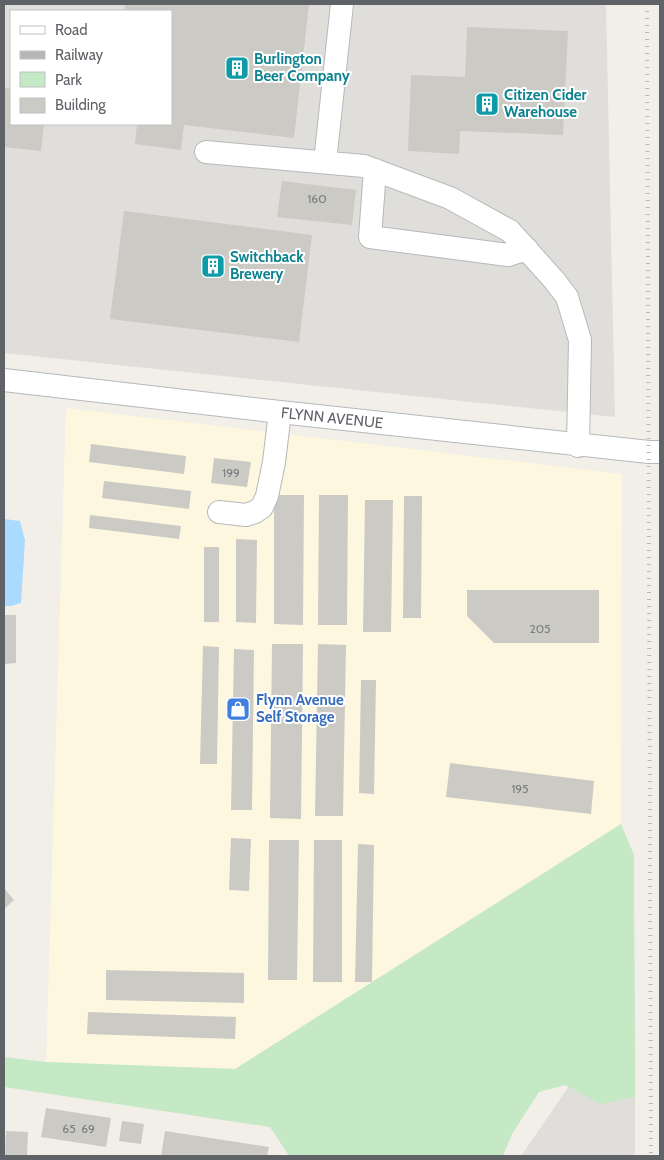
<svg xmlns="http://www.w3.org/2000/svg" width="664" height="1160" viewBox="0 0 664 1160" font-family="Cabin,sans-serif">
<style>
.commercial{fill:#fef7e0}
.industrial{fill:#e0deda;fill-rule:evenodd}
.green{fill:#c5e8c5}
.water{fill:#aadaff}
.building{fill:#cccac5}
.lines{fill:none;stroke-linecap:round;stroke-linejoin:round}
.minor-casing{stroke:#b5b8bc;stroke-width:24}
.minor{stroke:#fff;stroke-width:22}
.rail{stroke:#b6b7b8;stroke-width:4;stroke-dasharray:1 6;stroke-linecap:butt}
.labels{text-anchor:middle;stroke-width:4;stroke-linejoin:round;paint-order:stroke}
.number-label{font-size:12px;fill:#7a7d7f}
.culture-label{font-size:15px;font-weight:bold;fill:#0d838f;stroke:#fff;text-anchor:start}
.street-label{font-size:15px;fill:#5f6368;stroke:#fff}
.shop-label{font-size:15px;font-weight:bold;fill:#366cbe;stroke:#fff;text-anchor:start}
</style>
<rect width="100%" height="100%" fill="#f1efe8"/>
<path class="commercial" d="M66,408L622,474L621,824L235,1069L46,1062Z"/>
<path class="industrial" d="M4,4H606L615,417L4,353ZM11,11H171V124H11Z
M635,990V1156H521Z"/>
<path class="green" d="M621,824L634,855L635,1097L601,1104L565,1085L539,1092L512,1134L503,1156H289L270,1127L4,1087V1057L46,1062L235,1069Z"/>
<path class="water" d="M4,519L20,521L25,540L21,603L11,606H4Z"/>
<path class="building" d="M125,4H309L294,138L184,125L181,150L135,144L137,124H171V11H124Z
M467,27L568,31L563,135L460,131L459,154L408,151L411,75L465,77Z
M4,88L11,89V124H44L41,151L4,147Z
M282,181L356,190L352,225L277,217Z
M124,211L312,235L299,342L110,319Z
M91,444L186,456L184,474L89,462Z
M214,458L251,462L247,487L211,483Z
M104,481L191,491L189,509L102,498Z
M274,495H304L303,625L274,624Z
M319,495H348L347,625H318Z
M404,496H422L421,618H403Z
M365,500H393L391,632H363Z
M90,515L181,526L179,539L89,528Z
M236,539L257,540L256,623L236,622Z
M204,547H219V622H204Z
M467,590H599V643H494L467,616Z
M4,615H16V663L4,664Z
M272,644H303L301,819L270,818Z
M318,644L346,645L343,816H315Z
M203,646L219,647L217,764H200Z
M234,649L254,650L252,810H231Z
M361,680H376L374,794L359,793Z
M450,763L594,781L591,814L446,797Z
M231,838L251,839L249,891L229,890Z
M269,840H299L297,980H268Z
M314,840H342V982H313Z
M358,844L374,845L372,982H355Z
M4,888L14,900L4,909Z
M106,970L244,973V1003L106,1000Z
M88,1012L236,1017L235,1039L87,1034Z
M46,1108L111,1118L106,1147L41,1137Z
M122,1121L144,1124L141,1144L119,1141Z
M6,1131L28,1132L27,1156L5,1155Z
M165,1131L269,1147L267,1156H161Z"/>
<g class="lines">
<g class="minor-casing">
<path id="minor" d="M206,152L364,166L450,198L510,231L554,280L567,297L580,340L578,446
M325,162L342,4
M375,170L370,237L508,255L527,249
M4,380L280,412L649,452H660
M219,512L246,515L255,512L262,507L267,496L274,462L280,412"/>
</g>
<use href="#minor" class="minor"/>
<path class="rail" d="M647,4L651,1156"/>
</g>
<defs>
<g id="building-square" transform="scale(1.25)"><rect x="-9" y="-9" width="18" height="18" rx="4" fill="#0f9aa8" stroke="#fff"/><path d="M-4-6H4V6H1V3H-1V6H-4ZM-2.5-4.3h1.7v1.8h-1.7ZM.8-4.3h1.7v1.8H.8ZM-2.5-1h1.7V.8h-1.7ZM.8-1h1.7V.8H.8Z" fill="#fff"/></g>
<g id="shop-square" transform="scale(1.25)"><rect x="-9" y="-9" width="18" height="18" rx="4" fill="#3f7fe0" stroke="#fff"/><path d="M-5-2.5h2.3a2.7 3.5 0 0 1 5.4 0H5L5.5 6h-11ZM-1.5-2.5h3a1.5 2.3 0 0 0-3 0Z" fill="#fff"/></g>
</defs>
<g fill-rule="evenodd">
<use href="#building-square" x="237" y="68"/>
<use href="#building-square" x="487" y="104"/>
<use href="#building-square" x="213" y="266"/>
<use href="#shop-square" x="238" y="709"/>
</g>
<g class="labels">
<g class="number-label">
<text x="317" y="203">160</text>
<text x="231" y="477">199</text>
<text x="540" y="633">205</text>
<text x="520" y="793">195</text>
<text x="69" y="1133">65</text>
<text x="88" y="1133">69</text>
</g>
<g class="culture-label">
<text x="254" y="64">Burlington<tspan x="254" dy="17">Beer Company</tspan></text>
<text x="504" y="100">Citizen Cider<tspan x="504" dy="17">Warehouse</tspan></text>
<text x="230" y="262">Switchback<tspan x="230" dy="17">Brewery</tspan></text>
</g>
<g class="street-label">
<text transform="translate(332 418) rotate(6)" y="5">FLYNN AVENUE</text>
</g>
<g class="shop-label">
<text x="256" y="705">Flynn Avenue<tspan x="256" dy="17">Self Storage</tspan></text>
</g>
</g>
<rect width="664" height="1160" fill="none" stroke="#5f6368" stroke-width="10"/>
<rect x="10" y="10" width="162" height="115" fill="#ffffff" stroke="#bfc1c3"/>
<rect x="20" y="26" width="25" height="8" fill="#ffffff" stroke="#bfc1c3"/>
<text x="55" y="35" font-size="15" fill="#5f6368">Road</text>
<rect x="20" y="51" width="25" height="8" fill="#b6b7b8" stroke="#bfc1c3"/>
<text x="55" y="60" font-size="15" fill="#5f6368">Railway</text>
<rect x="20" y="72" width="25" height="15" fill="#c5e8c5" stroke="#bfc1c3"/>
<text x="55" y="85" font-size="15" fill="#5f6368">Park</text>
<rect x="20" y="98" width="25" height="15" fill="#cccac5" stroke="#bfc1c3"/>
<text x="55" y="110" font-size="15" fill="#5f6368">Building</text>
</svg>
